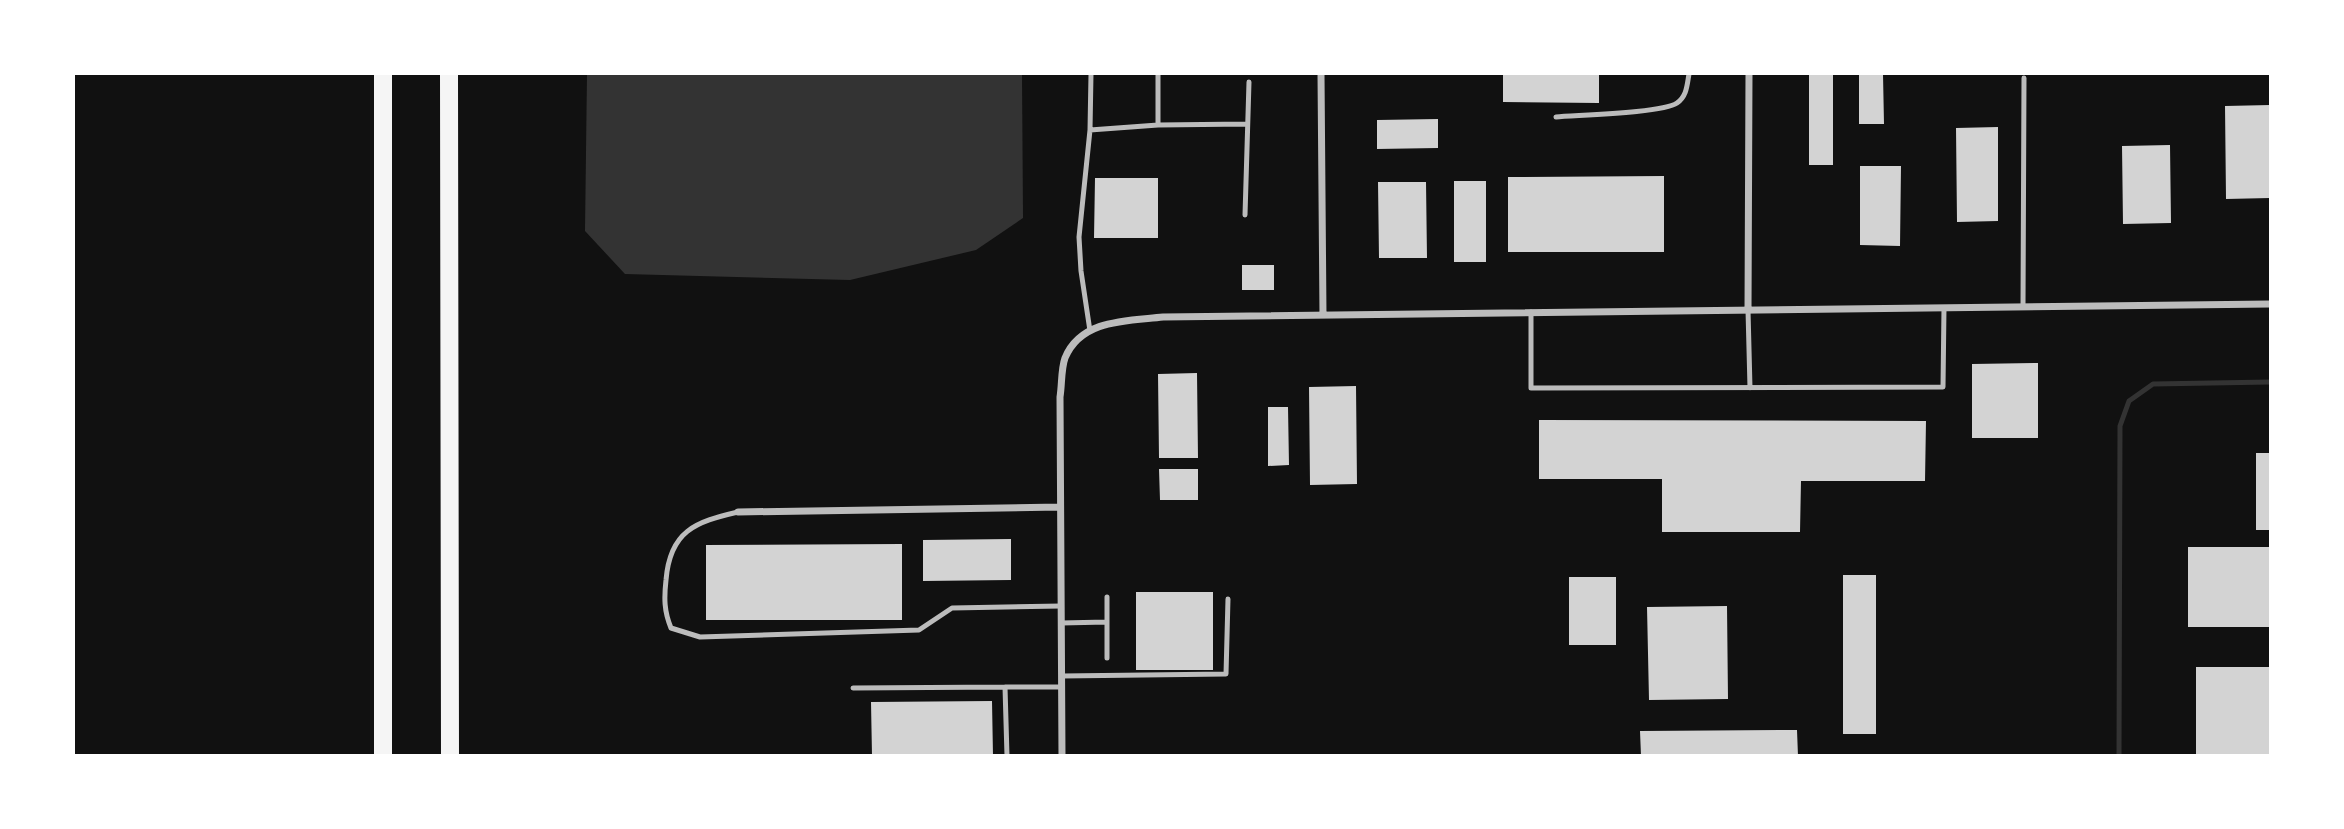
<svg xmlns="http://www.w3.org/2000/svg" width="2344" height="829" viewBox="0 0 2344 829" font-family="Signika,sans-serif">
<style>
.water{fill:#333}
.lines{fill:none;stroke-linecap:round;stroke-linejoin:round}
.stream{stroke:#333;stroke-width:5}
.building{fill:#d3d3d3}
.service{stroke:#bcbcbc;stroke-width:5}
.minor{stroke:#bcbcbc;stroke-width:7}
.motorway{stroke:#f5f5f5;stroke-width:18}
</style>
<rect width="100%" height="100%" fill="#111"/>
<path class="water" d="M587,74H1022L1023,218L976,250L850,280L625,274L585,231Z"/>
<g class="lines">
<path class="stream" d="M2119,756L2120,426L2129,401L2153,384L2270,382"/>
</g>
<path class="building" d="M1503,74H1599V103L1503,102Z
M1809,74H1833V165H1809Z
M1859,74H1883L1884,124H1859Z
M2270,105V198L2226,199L2225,106Z
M1438,119V148L1377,149V120Z
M1998,127V221L1957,222L1956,128Z
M2170,145L2171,223L2123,224L2122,146Z
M1860,166H1901L1900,246L1860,245Z
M1664,176V252H1508V177Z
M1095,178H1158V238H1094Z
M1454,181H1486V262H1454Z
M1378,182H1426L1427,258H1379Z
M1242,265H1274V290H1242Z
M2038,363V438H1972V364Z
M1197,373L1198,458H1159L1158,374Z
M1356,386L1357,484L1310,485L1309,387Z
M1268,407H1288L1289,465L1268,466Z
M1539,420L1926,421L1925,481H1801L1800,532H1662V479H1539Z
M2256,453H2270V530H2256Z
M1159,469H1198V500H1160Z
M1011,539V580L923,581V540Z
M902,544V620H706V545Z
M2188,547H2270V627H2188Z
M1843,575H1876V734H1843Z
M1569,577H1616V645H1569Z
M1136,592H1213V670H1136Z
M1727,606L1728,699L1649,700L1647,607Z
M2196,667H2270V756H2196Z
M992,701L993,756H872L871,702Z
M1797,730L1798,756H1641L1640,731Z"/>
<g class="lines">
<path class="service" d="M1556,117C1578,115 1663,113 1677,103C1687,96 1687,85 1689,74
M1158,125L1247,124
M1090,130L1158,125V74
M1245,215L1249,82
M2023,307L2024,78
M1748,310L1750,388
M1531,312V388L1943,387L1944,308
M1090,331L1081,271L1079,237L1090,130L1091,74
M738,512C695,522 670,531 666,580C664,598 664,611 671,628L700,637L919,630L952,608L1061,606
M1107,622V658
M1061,623L1107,622V597
M1062,676L1226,674L1228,599
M853,688L1005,687
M1007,756L1005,687H1062"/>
<path class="minor" d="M1321,74L1323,315
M1748,310L1749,74
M738,512L1060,507
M1062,756L1060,397C1062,385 1061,369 1065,358C1081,319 1127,321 1163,317L2270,304"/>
<path class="motorway" d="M383,74V756
M449,74L450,756"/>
</g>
<rect width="2344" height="829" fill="none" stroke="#ffffff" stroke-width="150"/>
</svg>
